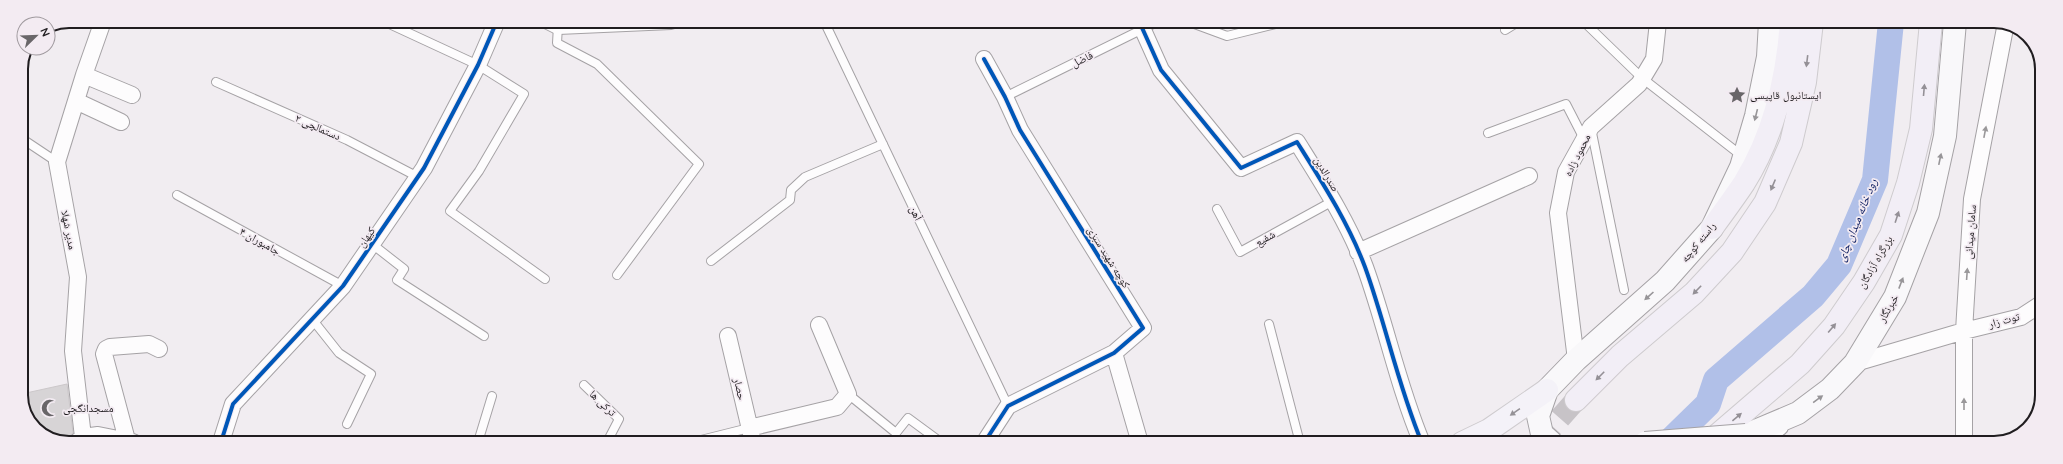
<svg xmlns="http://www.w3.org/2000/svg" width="2063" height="464" viewBox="0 0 2063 464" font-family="Quicksand,'Noto Naskh Arabic',sans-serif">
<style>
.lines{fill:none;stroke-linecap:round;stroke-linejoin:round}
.river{stroke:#b1c0e8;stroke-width:26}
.building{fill:#d7d4d6;stroke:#ccc8ca}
.trunk-tunnel{stroke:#c7c3c7;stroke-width:22;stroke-dasharray:22 11;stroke-linecap:butt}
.service-casing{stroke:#a5a2a5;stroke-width:10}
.minor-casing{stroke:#a5a2a5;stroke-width:18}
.secondary-casing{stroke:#a5a2a5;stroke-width:24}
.primary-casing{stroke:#cecbce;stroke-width:24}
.trunk-casing{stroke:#cecbce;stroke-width:24}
.service{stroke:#fdfcfd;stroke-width:8}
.minor{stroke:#fdfcfd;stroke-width:16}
.secondary{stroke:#f9f8fa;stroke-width:22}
.primary{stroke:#f4f2f8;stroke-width:22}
.trunk{stroke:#f2eef6;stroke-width:22}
.secondary-bridge-casing{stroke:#a5a2a5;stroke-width:24;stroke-linecap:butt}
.secondary-bridge{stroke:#f9f8fa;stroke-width:22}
.cycleway-casing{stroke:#f3ebf2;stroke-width:6}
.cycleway{stroke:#0057b8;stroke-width:4}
.oneway{fill:#949096}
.oneway2{fill:#979598}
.oneway3{fill:#9a989a}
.oneway4{fill:#959297}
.labels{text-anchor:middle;stroke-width:3.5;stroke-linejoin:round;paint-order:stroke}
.street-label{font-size:11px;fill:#201d20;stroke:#f3ebf2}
.poi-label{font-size:11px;fill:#201d20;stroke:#f3ebf2;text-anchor:start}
.water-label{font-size:12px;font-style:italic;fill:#142465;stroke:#f3ebf2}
.rim{fill:none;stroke:#201d20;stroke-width:2}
</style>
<rect width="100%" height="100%" fill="#f1edf1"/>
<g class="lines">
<path class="river" d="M1668,443L1708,404L1716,380L1813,296L1839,265L1875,180L1891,22"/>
</g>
<path class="building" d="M67,384L73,433L68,441L60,442L35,429L32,422L26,393Z"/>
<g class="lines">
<path class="trunk-tunnel" d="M1538,443L1576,400"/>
<g class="service-casing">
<path id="service" d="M383,21L478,65L524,94L479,171L450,211L545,279
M824,21L1008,406
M1189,22L1227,36L1284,22
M1584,22L1642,78L1742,156
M558,26L557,43L597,64L699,164L617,275
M1505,30L1518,22
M216,82L347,140L418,177
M1005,97L1159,21
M1591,128L1624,290
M1488,133L1566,104L1584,139
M21,138L57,162
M177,195L343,286
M1217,209L1240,252L1333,201
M372,244L404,269L397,280L484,336
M711,261L790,200L791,190L805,177L883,144
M312,319L339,353L371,374L347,424
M1269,324L1300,443
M584,385L619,419L607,442
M848,394L896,433L908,418L942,443
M478,442L492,396
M693,442L749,428"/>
</g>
<g class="minor-casing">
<path id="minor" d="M548,21L558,26L671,21
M1139,21L1161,70L1241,168L1297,142C1322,182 1348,222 1365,267C1386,325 1398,386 1422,443
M984,59L1005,97L1020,130L1143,328L1114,353L1008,406L984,443
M84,75L132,95
M76,101L121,122
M1358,252L1529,176
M728,336L753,442
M1114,353L1140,443
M1576,360L1558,213L1566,172L1591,127L1639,84L1654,59L1658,22
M1855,363L1964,331L2021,317L2041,304
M749,428L837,407L848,394L819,325
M83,437L98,435L133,442
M127,440L104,354L106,349L110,347L149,344L159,349
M77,442L83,437L73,351L78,277L57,162L84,75L103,21
M221,442L233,404L343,286L424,168L478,65L497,21
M1759,443L1780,427
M1964,443V331L1972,199L2006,23"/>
</g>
<g class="secondary-casing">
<path id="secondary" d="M1746,435L1798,413L1830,389L1855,363L1895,297L1928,213L1945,136L1955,22
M1552,443L1542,434L1538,416L1547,390L1576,360L1665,281L1712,228L1741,167L1756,116L1768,57L1770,22"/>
</g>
<g class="primary-casing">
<path id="primary" d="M1462,443L1489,430L1547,390"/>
</g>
<g class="trunk-casing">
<path id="trunk" d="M1712,228C1723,213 1734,198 1744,183C1774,135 1787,77 1791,22
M1576,400L1620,356L1694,293L1732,252L1765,203L1791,143L1805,82L1812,22
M1708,443L1800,364L1834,326L1864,282L1891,235L1908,183L1921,129L1931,22"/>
</g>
<use href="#service" class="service"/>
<use href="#minor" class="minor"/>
<use href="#secondary" class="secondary"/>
<use href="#primary" class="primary"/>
<use href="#trunk" class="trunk"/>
<g class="secondary-bridge-casing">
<path id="secondary-bridge" d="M1645,443L1746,435"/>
</g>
<use href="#secondary-bridge" class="secondary-bridge"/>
<g class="cycleway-casing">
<path id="cycleway" d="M1139,21L1161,70L1241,168L1297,142C1322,182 1348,222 1365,267C1386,325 1398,386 1422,443
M984,59L1005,97L1020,130L1143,328L1114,353L1008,406L984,443
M221,442L233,404L343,286L424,168L478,65L497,21"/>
</g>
<use href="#cycleway" class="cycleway"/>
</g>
<defs><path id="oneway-solid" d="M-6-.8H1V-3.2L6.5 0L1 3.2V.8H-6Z"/></defs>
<g class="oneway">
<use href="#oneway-solid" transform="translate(1807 61) rotate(97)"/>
<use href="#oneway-solid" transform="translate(1924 90) rotate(-85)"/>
<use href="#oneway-solid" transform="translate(1773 185) rotate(113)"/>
<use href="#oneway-solid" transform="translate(1897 217) rotate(-72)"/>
<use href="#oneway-solid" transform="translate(1697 290) rotate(134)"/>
<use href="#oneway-solid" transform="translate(1832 328) rotate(-50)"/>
<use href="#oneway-solid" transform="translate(1600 376) rotate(135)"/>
<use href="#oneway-solid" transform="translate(1737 417) rotate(-40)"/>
</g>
<g class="oneway2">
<use href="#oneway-solid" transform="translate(1756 115) rotate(104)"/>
<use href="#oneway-solid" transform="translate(1940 159) rotate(-78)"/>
<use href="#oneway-solid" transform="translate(1901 283) rotate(-69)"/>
<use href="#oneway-solid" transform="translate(1649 296) rotate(138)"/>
<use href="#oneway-solid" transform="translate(1818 399) rotate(-36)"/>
</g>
<g class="oneway3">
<use href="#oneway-solid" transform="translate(1985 132) rotate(-79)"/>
<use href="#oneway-solid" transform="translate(1967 274) rotate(-86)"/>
<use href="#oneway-solid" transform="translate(1964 404) rotate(-90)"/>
</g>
<use class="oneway4" href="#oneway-solid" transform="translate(1515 412) rotate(145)"/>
<defs>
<g id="sight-bare" transform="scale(1.38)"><path d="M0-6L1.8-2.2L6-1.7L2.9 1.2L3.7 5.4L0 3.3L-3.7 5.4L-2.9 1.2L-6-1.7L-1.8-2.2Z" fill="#696669" stroke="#f3ebf2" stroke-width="2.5" paint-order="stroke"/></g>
<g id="mosque-bare" transform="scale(1.38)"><path d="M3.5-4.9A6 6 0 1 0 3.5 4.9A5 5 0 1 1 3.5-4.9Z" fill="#696669" stroke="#f3ebf2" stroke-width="2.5" paint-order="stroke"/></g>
</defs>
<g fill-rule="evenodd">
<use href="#sight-bare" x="1737" y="95"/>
<use href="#mosque-bare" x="50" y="408"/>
</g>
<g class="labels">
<g class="street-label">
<text transform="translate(1082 59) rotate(-26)" y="4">فاضل</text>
<text transform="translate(318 127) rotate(24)" y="4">دستمالچی ۲</text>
<text transform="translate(1577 155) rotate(-63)" y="4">محمود زاده</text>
<text transform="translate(1327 174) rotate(59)" y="4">صدرالدین</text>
<text transform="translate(916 213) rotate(64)" y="4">آهن</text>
<text transform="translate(69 230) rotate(79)" y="4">مدیر شهلا</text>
<text transform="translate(1970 232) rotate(-86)" y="4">سامان میدانی</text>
<text transform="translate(366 237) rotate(-55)" y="4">کیهان</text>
<text transform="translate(1265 238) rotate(-29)" y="4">شفیع</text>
<text transform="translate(260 241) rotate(29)" y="4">جامبوران ۴</text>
<text transform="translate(1698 242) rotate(-51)" y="4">راسته کوچه</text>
<text transform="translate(1109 257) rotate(58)" y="4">کوچه شهید سبزی</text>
<text transform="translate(1875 262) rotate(-60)" y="4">بزرگراه آزادگان</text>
<text transform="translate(1888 308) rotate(-60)" y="4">خبرنگار</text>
<text transform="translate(2004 320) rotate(-15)" y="4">توت زار</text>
<text transform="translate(740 389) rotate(77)" y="4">حصار</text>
<text transform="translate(603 403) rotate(44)" y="4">ترکی ها</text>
</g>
<g class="poi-label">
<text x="1750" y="99">ایستانبول قاپیسی</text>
<text x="63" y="412">مسجدانگجی</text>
</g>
<g class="water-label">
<text transform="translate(1857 220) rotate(-68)" y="4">رود خانه میدان چای</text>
</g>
</g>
<path d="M0 0H2063V464H0ZM69 28H1994A41 41 0 0 1 2035 69V395A41 41 0 0 1 1994 436H69A41 41 0 0 1 28 395V69A41 41 0 0 1 69 28Z" fill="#f3ebf2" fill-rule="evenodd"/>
<path class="rim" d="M69 28H1994A41 41 0 0 1 2035 69V395A41 41 0 0 1 1994 436H69A41 41 0 0 1 28 395V69A41 41 0 0 1 69 28Z"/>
<g transform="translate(36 36) rotate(67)"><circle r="19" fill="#f3ebf2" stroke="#9f999e"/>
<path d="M0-3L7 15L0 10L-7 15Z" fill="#696669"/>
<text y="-6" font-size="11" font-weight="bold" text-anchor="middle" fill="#201d20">N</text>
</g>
</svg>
